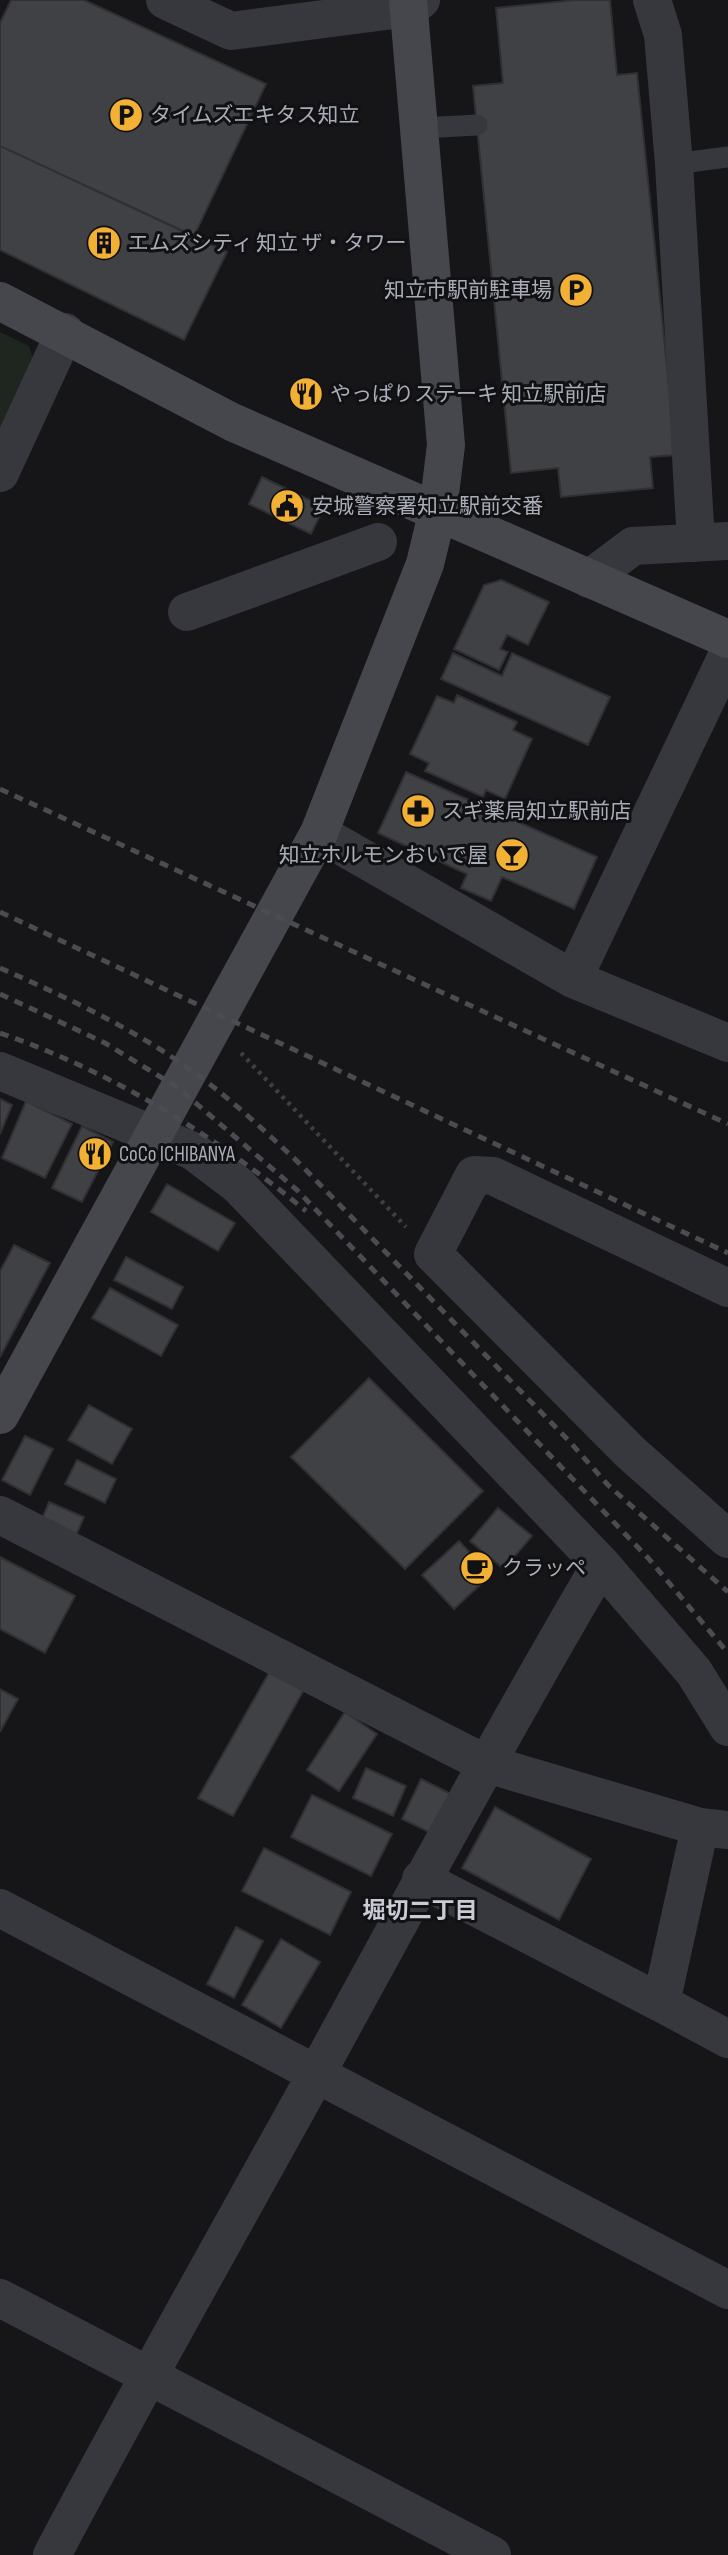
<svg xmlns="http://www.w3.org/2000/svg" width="728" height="2555" viewBox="0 0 728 2555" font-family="'Sofia Sans Condensed','Noto Sans JP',sans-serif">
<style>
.green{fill:#1e261f}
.building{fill:#404145;stroke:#303034;stroke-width:2}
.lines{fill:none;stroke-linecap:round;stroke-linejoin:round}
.path{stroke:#3d3f44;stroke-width:4.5;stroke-dasharray:3.5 5;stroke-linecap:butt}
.lane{stroke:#37383d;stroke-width:21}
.street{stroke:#37383d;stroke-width:38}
.secondary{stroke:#45474d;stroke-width:38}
.rail{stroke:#4a4c52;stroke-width:5;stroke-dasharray:9 7;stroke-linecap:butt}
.labels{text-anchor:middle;stroke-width:6;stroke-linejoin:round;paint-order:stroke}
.poi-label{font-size:21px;fill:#a8adb8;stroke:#111113;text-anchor:start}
.neighbourhood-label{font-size:23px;font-weight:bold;fill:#c9ccd4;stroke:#111113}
</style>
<rect width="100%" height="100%" fill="#161618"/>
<path class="green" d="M0,332L29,346L35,365L0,433Z"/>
<path class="building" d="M11,0H84L266,84L194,236L0,146V23Z
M575,0H610L617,75L637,73L676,455L650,457L653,488L561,497L558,468L511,473L473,86L503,83L496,8Z
M0,146L227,252L184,340L0,250Z
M262,477L324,507L311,534L249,504Z
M501,580L549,602L528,645L507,635L500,649L508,652L499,670L454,649L484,585Z
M453,653L502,676L512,653L610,697L588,745L441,679Z
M457,695L517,722L513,730L532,739L505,799L486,790L483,797L425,771L429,763L410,754L437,696L454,703Z
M406,772L597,857L574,909L502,877L491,901L461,888L467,874L378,833Z
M0,1099L12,1105L0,1134Z
M26,1101L72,1124L45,1178L2,1158Z
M82,1126L113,1142L82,1202L52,1188Z
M167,1184L235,1223L218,1251L151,1212Z
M14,1245L50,1263L0,1357V1271Z
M126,1257L183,1287L172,1309L114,1280Z
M110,1288L178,1325L161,1356L92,1318Z
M369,1378L483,1491L405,1569L291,1457Z
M89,1405L132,1429L112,1464L68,1440Z
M25,1436L53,1449L30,1495L2,1480Z
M77,1460L116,1479L105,1503L65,1484Z
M49,1502L84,1517L74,1540L39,1526Z
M498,1508L532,1536L504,1569L470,1541Z
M459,1541L491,1575L454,1609L422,1575Z
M0,1557L75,1596L45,1653L0,1629Z
M270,1671L305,1688L233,1816L198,1798Z
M0,1689L18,1699L0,1732Z
M345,1712L377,1734L339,1791L307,1770Z
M366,1768L406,1786L393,1816L353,1798Z
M421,1779L451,1794L433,1834L402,1819Z
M312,1795L392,1834L371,1876L291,1837Z
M495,1807L591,1859L559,1920L462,1868Z
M264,1848L351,1892L330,1935L242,1891Z
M236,1927L263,1941L234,1998L207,1984Z
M281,1939L320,1962L281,2028L242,2005Z"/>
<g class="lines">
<path class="path" d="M241,1053L406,1227"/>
<path class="lane" d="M422,128L477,125
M674,164L728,157"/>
<path class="street" d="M165,0L231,31L409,8L421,0
M652,0L663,35L674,164L696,543
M0,473L65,332
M589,579L633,546L728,541
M187,612L378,542
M728,654L573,979L728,1043
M319,833L573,979
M0,1071L193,1151L238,1185L601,1564L694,1672L728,1727
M728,1288L493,1176L474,1175L433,1254L630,1452L728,1539
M0,1515L484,1763L700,1827
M728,1830L700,1827L661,2003L728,2039
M421,1879L661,2003
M0,1908L728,2290
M0,2298L492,2555
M52,2555C138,2392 229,2232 318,2071C411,1901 503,1731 601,1564"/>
<path class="secondary" d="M0,301L232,422L728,639
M0,1415L319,833L425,564L438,510L446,445L408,0"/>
<path class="rail" d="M0,789L728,1124
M0,912L728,1253
M0,968C64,996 130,1027 188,1068C228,1096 265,1131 301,1165L569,1441L608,1485L728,1592
M0,994L105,1043L177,1087L297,1190L649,1559L728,1653
M0,1033C113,1072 214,1135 306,1211"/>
</g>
<defs>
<g id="parking-disc" transform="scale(1.75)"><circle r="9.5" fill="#f2b134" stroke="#111113"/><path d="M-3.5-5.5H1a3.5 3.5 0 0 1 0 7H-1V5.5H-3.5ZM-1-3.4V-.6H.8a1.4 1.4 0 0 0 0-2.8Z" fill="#111"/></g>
<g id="building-disc" transform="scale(1.75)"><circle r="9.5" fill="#f2b134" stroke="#111113"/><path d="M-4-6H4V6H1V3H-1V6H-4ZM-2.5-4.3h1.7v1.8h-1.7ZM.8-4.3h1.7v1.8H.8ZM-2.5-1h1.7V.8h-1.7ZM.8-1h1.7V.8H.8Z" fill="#111"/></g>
<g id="restaurant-disc" transform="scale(1.75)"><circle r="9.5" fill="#f2b134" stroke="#111113"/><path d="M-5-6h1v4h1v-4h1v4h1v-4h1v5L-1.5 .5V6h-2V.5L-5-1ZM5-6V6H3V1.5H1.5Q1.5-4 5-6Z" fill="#111"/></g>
<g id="civic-disc" transform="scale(1.75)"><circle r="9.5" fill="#f2b134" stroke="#111113"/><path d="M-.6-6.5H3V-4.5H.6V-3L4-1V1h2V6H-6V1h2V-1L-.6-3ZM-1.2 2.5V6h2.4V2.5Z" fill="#111"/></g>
<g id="pharmacy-disc" transform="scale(1.75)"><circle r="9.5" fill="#f2b134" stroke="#111113"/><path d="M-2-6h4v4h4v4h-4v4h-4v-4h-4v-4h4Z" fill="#111"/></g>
<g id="bar-disc" transform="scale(1.75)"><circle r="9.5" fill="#f2b134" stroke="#111113"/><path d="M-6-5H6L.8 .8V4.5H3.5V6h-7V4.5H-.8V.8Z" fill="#111"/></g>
<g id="cafe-disc" transform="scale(1.75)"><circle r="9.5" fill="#f2b134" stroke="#111113"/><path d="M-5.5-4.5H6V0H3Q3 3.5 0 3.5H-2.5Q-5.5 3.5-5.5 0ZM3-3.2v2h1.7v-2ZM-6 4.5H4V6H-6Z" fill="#111"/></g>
</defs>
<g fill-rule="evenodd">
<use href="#parking-disc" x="126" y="115"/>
<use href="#building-disc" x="104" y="243"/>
<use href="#parking-disc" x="576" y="290"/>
<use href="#restaurant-disc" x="306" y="394"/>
<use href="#civic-disc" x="287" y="506"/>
<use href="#pharmacy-disc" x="418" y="811"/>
<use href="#bar-disc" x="512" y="855"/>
<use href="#restaurant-disc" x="95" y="1154"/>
<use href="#cafe-disc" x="477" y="1568"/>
</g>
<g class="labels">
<g class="poi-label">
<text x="150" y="122">タイムズエキタス知立</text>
<text x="128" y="250">エムズシティ 知立 ザ・タワー</text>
<text x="552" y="297" text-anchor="end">知立市駅前駐車場</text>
<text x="330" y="401">やっぱりステーキ 知立駅前店</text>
<text x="312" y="513">安城警察署知立駅前交番</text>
<text x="442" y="818">スギ薬局知立駅前店</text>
<text x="488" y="862" text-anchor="end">知立ホルモンおいで屋</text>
<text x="119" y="1161">CoCo ICHIBANYA</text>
<text x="502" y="1575">クラッペ</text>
</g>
<g class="neighbourhood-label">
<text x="420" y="1918">堀切二丁目</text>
</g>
</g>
</svg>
